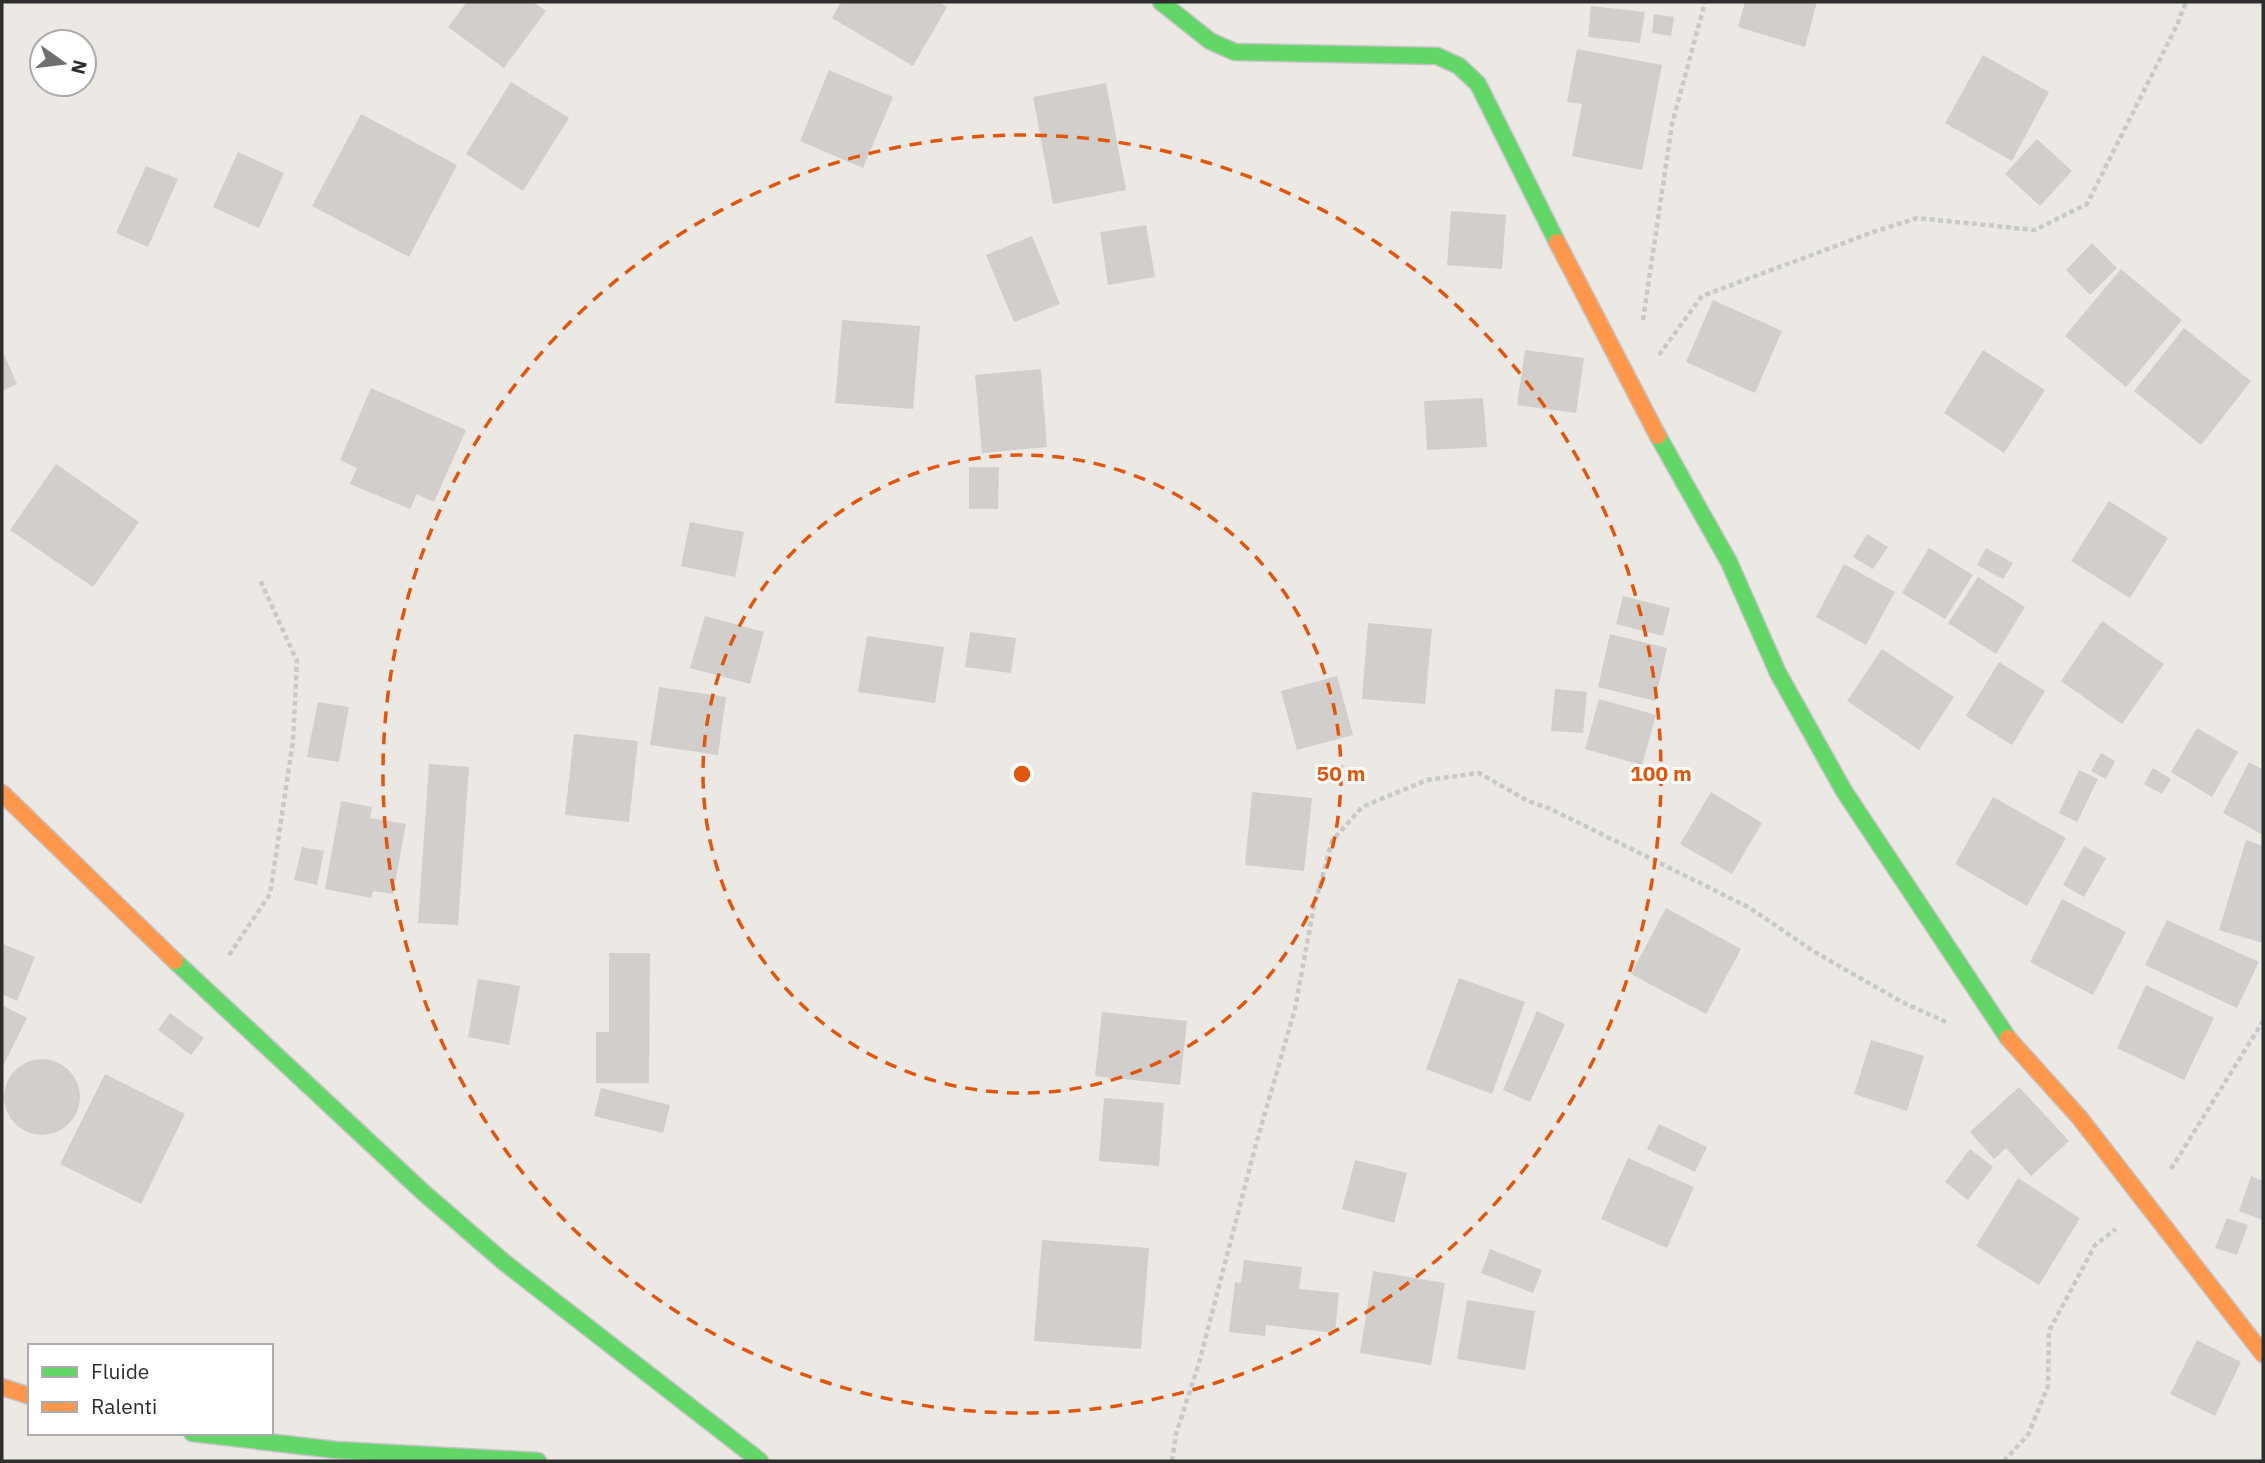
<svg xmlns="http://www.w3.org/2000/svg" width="2265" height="1463" viewBox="0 0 2265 1463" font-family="'IBM Plex Sans',sans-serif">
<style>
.building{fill:#d1cecb}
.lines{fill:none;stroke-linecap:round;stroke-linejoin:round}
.fast-casing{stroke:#c5c4c5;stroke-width:19}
.slow-casing{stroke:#c5c4c5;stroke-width:19}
.path{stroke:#c9c9c8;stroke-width:4.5;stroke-dasharray:5 3.5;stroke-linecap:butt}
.fast{stroke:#63d668;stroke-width:16}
.slow{stroke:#ff974d;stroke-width:16}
.ring{fill:none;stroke:#df570e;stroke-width:3.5;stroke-dasharray:12 9}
.centre{fill:#df570e;stroke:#fff;stroke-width:3.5}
.ring-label{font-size:21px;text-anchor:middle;font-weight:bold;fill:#df570e;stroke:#fff;stroke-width:6;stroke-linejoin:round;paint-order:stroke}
</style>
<rect width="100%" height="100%" fill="#ece8e4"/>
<path class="building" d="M467,2H533L546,11L504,68L448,27Z
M841,2H939L947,7L913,66L832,18Z
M1745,2H1817L1805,47L1738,27Z
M1591,6L1645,12L1640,43L1588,37Z
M1654,14L1674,17L1671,36L1652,33Z
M1577,49L1662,65L1642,170L1572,156L1582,104L1567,102Z
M1983,55L2049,92L2012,161L1945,123Z
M829,70L893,97L863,168L800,141Z
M511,82L569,118L523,191L466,154Z
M1106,83L1126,190L1053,204L1033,97Z
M361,114L457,165L409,257L312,206Z
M2037,139L2072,171L2040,206L2005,174Z
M238,152L284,173L259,228L213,207Z
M146,166L178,179L148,247L116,233Z
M1451,211L1506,215L1502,269L1447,265Z
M1146,225L1155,277L1108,285L1100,232Z
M1032,236L1060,304L1014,322L986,255Z
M2092,243L2117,268L2090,295L2066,270Z
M2121,269L2182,320L2126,387L2065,336Z
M1713,300L1782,331L1755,393L1686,362Z
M842,320L920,326L913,409L835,403Z
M2184,328L2251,381L2201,445L2134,391Z
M2,350L17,384L2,391Z
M1525,350L1584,358L1576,413L1517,405Z
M1983,350L2045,390L2004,453L1944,413Z
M1041,369L1047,447L982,453L975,375Z
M371,388L466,430L434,502L417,494L410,509L350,484L357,468L340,460Z
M1483,398L1487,447L1427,450L1424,401Z
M56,464L139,522L93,587L10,530Z
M969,467H999L998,509H969Z
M2109,501L2168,538L2130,598L2071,561Z
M690,522L744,532L735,577L681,566Z
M1867,534L1888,547L1873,569L1853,557Z
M1929,548L1973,575L1945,619L1902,593Z
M1986,548L2013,563L2003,579L1977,565Z
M1844,564L1895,592L1866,645L1816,617Z
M1978,577L2025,607L1996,654L1948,623Z
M1623,596L1670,608L1663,636L1616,624Z
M705,616L764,632L750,684L690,668Z
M2102,621L2164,664L2122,724L2061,681Z
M1368,623L1432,629L1425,704L1362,699Z
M970,632L1016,638L1011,673L965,667Z
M1610,634L1667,648L1655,701L1598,687Z
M867,636L944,647L935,703L858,692Z
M1882,649L1954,697L1919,750L1847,701Z
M1999,662L2045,691L2012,745L1966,716Z
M1337,676L1353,735L1297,750L1281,691Z
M659,687L726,697L718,755L650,745Z
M1555,689L1587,692L1583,733L1551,731Z
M1599,699L1656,715L1642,765L1585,749Z
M318,702L349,707L339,762L307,757Z
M2197,728L2238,752L2212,797L2171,772Z
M574,734L638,741L629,822L565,815Z
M2101,753L2115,761L2106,779L2091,771Z
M2249,762L2263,770V835L2223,813Z
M429,764L469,767L458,925L418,923Z
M2153,768L2171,779L2162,794L2144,784Z
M2079,770L2098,779L2077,822L2059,813Z
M1252,792L1312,798L1304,871L1245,865Z
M1711,792L1762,823L1732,874L1680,844Z
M1993,797L2066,838L2027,906L1955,864Z
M341,801L372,807L370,818L406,824L393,894L373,891L371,898L325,889Z
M2246,840L2263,846V943L2219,930Z
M2084,846L2106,858L2084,897L2063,885Z
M302,847L324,851L317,885L294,880Z
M2062,899L2126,932L2093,995L2030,962Z
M1666,908L1741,949L1706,1014L1631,974Z
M2167,920L2259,962L2237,1008L2145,965Z
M3,944L35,957L17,1001L2,994Z
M609,953H650L649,1083H596V1032H609Z
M1459,978L1525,1002L1492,1094L1426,1069Z
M478,979L520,986L509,1045L468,1037Z
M2146,985L2214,1018L2184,1080L2117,1048Z
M2,1005L27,1018L2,1068Z
M1537,1011L1565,1024L1530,1102L1503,1090Z
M1102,1012L1187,1021L1180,1085L1095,1076Z
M170,1013L204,1038L191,1055L158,1030Z
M1871,1040L1924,1056L1907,1111L1854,1094Z
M4 1097a38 38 0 1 1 76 0a38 38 0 1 1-76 0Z
M105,1074L185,1114L141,1204L60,1164Z
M2019,1087L2069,1141L2031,1176L2006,1148L1994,1159L1970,1132Z
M601,1088L670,1105L663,1133L594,1116Z
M1104,1098L1164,1103L1159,1166L1099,1161Z
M1659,1124L1707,1147L1695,1172L1647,1149Z
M1970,1149L1993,1167L1968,1200L1945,1182Z
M1628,1158L1694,1187L1667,1248L1601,1219Z
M1355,1160L1407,1173L1394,1223L1342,1209Z
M2251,1176L2263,1181V1220L2239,1211Z
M2018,1178L2080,1218L2039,1285L1976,1246Z
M2227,1218L2248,1225L2237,1255L2215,1248Z
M1042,1240L1149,1248L1141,1349L1034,1341Z
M1490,1249L1542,1270L1533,1293L1481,1273Z
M1244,1260L1302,1267L1299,1289L1339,1293L1335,1333L1266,1325L1265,1336L1229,1332L1235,1282L1241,1283Z
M1373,1271L1445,1283L1431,1365L1360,1353Z
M1467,1300L1535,1311L1525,1370L1457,1359Z
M2197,1340L2241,1362L2215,1416L2170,1394Z"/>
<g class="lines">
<g class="fast-casing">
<path id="fast" d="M1161,2L1210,41L1235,52L1437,56L1459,66L1478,84L1557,242
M1658,436L1729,562L1778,673L1844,791L2008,1038
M175,961L424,1193L505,1263L760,1461
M192,1433L336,1450L538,1461"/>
</g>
<g class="slow-casing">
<path id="slow" d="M1557,242L1658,436
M2,793L175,961
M2008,1038L2079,1117L2263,1354
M2,1387L30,1396"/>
</g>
<path class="path" d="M1643,320L1672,124L1705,2
M1659,355L1702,296L1873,232L1917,218L2035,230L2087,204L2177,25L2186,2
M229,955L270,894L293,741L297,661L260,580
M2171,1169L2263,1021
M1172,1461L1176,1434L1199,1363L1256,1144L1295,1009L1313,911L1332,841L1362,807L1427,780L1479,773L1528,801L1551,809L1750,908L1813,951L1902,1002L1946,1022
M2004,1461L2028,1435L2048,1386L2049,1331L2095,1245L2116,1229"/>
<use href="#fast" class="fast"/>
<use href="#slow" class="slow"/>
</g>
<g class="ring">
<circle cx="1022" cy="774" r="319"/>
<circle cx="1022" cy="774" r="639"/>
</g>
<circle cx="1022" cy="774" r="10" class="centre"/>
<g class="ring-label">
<text x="1341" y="781">50 m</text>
<text x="1661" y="781">100 m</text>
</g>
<rect width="2265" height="1463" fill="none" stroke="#2e2e2e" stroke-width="7"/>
<rect x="28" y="1344" width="245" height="91" fill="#ffffff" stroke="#ababab" stroke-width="2"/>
<rect x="42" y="1367" width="35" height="10" fill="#63d668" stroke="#ababab" stroke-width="2"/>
<text x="91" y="1379" font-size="21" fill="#2e2e2e">Fluide</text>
<rect x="42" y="1402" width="35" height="10" fill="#ff974d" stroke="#ababab" stroke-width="2"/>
<text x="91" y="1414" font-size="21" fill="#2e2e2e">Ralenti</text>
<g transform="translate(63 63) rotate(104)"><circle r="33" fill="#ffffff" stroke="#ababab" stroke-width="2"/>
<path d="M0-5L12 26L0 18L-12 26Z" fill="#706f6e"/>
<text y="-10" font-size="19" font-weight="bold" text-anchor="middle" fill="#2e2e2e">N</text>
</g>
</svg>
